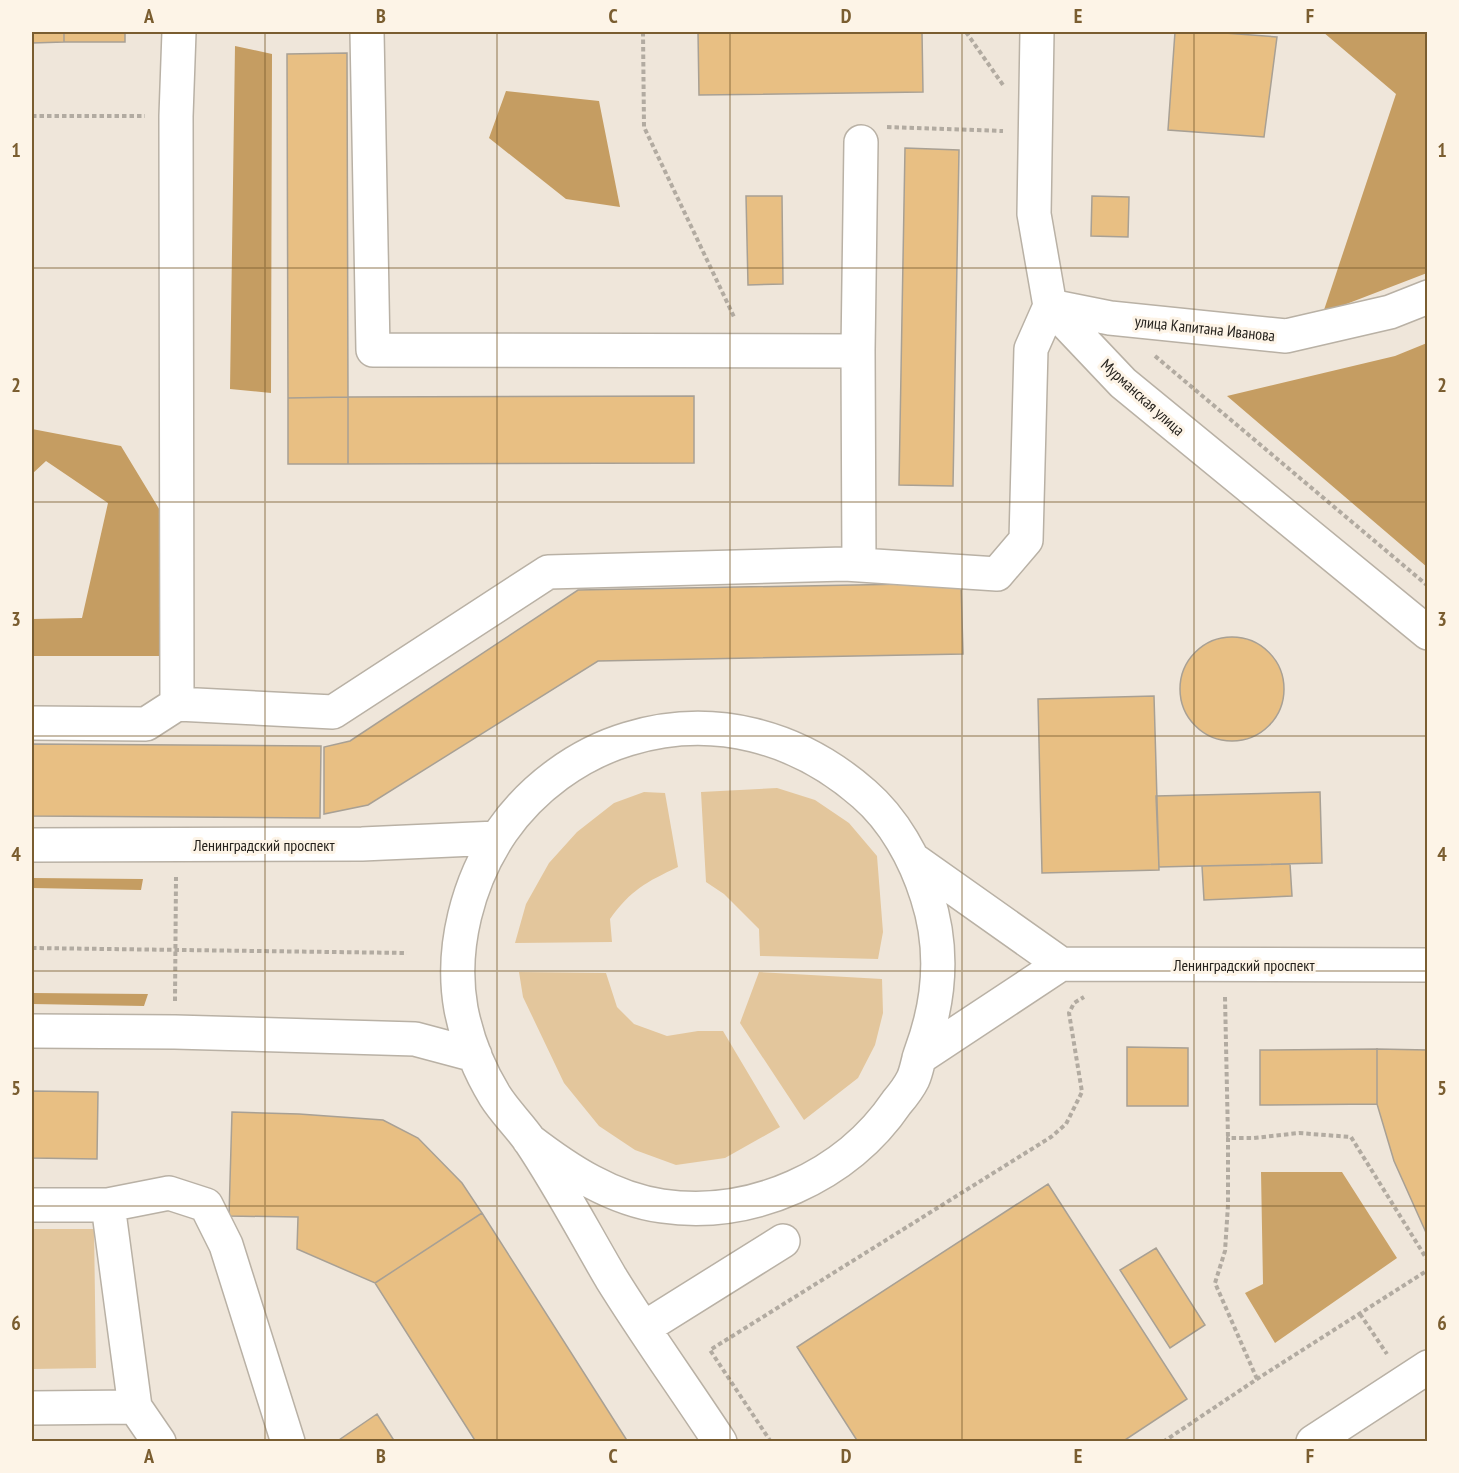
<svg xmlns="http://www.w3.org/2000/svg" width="1459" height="1473" viewBox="0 0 1459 1473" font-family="'PT Sans Narrow',sans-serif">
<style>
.green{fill:#e3c69c}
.forest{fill:#c59d62}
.water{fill:#cba368}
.building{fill:#e8bf83;stroke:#a8a094;stroke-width:1.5}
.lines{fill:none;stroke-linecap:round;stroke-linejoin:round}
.minor-casing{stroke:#b9b1a5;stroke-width:36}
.path{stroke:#b2aba1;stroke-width:4;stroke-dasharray:4.5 3;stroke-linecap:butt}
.minor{stroke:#fff;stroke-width:33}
.grid{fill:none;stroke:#7a5d30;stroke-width:1.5;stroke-opacity:0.55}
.labels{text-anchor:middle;stroke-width:6;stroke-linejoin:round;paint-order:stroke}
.street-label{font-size:16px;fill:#25221d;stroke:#fdf4e7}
.neatline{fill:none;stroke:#7a5d30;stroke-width:2}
.grid-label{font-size:20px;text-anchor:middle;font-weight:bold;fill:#7a5d30}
</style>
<rect width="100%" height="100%" fill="#efe6da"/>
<path class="green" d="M777,788L815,800L849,823L877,856L883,932L878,959L760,956L759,929L724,894L706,882L701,792Z
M644,792L665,793L678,867C646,882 631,890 610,919L612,942L515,943L526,904L549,863L577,832L614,803Z
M519,972L606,973L617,1007L634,1024L667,1036L698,1031H723L780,1127L725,1158L676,1165L635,1150L599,1126L564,1083L523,997Z
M759,972L882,979L883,1013L875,1045L858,1078L804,1120L740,1023Z
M32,1229H94L96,1368L32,1369Z"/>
<path class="forest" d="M1323,32H1427V273L1323,313L1396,94Z
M235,46L272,54L271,393L230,389Z
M506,91L599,101L620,207L566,199L489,138Z
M1427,343V567L1227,396L1395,356Z
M32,429L121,446L161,512L159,656H32V619L82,618L108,503L46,461L32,474Z
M32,878L143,879L141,890L32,888Z
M32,993L148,994L144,1006L32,1004Z"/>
<path class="water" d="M1261,1172H1342L1397,1258L1275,1343L1245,1293L1263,1284Z"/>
<path class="building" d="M32,32H64V42L32,43Z
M64,32H125V42H64Z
M698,32H922L923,92L699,95Z
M1175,32H1211L1277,37L1264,137L1168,130Z
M347,53L348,397L288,398L287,54Z
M905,148L959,150L953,486L899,485Z
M746,196H782L783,284L748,285Z
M1092,196L1129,197L1128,237L1091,236Z
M694,396V463L348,464V397Z
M348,397V464H288V398Z
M961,583L963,654L598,661L368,805L324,814V747L350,741L578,590Z
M1180 689a52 52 0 1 1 104 0a52 52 0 1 1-104 0Z
M1154,696L1159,870L1042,873L1038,699Z
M32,744L321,746L320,818L32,816Z
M1320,792L1322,863L1159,867L1156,796Z
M1290,864L1292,896L1204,900L1202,866Z
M1127,1047L1188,1048V1106H1127Z
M1377,1049L1428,1050V1237L1394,1161L1377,1104Z
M1377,1049V1104L1260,1105V1050Z
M32,1091L98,1092L97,1159L32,1158Z
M232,1112L299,1114L383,1120L418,1138L462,1183L482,1213L375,1283L297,1249L298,1217L229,1216Z
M1048,1184L1187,1399L1122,1442H858L797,1347Z
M482,1213L628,1442H476L375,1283Z
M1156,1248L1205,1325L1170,1348L1120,1270Z
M377,1414L395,1442H336Z"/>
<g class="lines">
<g class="minor-casing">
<path id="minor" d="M367,32L373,350L858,351
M1037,32L1034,214L1050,306L1123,383L1428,633
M859,565L858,351L861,142
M177,704L176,116L179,32
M32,723L146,724L177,704L333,712L548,572L845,564L997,574L1026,540L1031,349L1050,306L1110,318L1286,336L1390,312L1428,297
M32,845L362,844L497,838
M914,860L1061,964
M32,1031L175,1032L415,1039L475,1055
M919,1058L1061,964L1428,965
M529,1140C568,1170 612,1199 662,1206C752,1219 846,1177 897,1102C903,1095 909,1087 913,1079C917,1070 918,1060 921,1052C940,1001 944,948 927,896C915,858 894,820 864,794C798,736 713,713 628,739C578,754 532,788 502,831C468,881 450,948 461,1009C467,1039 479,1070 495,1096C505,1112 519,1125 530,1141C559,1184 584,1232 611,1278C645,1333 684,1387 720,1442
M32,1205H108L135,1407L159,1442
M108,1205L169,1193L206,1205L226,1245L288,1442
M644,1328L783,1241
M32,1408L135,1407
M1313,1442L1428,1367"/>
</g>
<path class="path" d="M643,32L644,127L735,319
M966,32L1003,85
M32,116H145
M887,127L1003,131
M1155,356L1428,586
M32,948L407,953
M1225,997L1228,1138
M175,1001L176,877
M1360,1314L1387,1354
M1257,1379L1215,1283L1225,1251L1228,1205V1138H1254L1299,1133L1351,1137L1428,1261
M771,1442L710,1350L1051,1137L1066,1124L1082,1092L1069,1013L1074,1003L1084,997
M1163,1442L1257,1379L1428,1270"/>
<use href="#minor" class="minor"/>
</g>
<path class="grid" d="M265,32V1442M497,32V1442M730,32V1442M962,32V1442M1194,32V1442M32,268H1428M32,502H1428M32,736H1428M32,971H1428M32,1206H1428"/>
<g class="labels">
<g class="street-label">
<text transform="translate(1205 328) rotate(6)" y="6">улица Капитана Иванова</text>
<text transform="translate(1143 397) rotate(42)" y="6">Мурманская улица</text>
<text x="264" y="851">Ленинградский проспект</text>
<text x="1244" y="971">Ленинградский проспект</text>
</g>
</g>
<rect width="1459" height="1473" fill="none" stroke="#fdf4e7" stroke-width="66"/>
<rect x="33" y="33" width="1393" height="1407" class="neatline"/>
<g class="grid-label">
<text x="149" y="23">A</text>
<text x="381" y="23">B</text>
<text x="613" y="23">C</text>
<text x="846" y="23">D</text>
<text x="1078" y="23">E</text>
<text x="1310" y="23">F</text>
<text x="16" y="157">1</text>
<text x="1442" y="157">1</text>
<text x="16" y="392">2</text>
<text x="1442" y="392">2</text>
<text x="16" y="626">3</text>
<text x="1442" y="626">3</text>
<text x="16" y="861">4</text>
<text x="1442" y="861">4</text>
<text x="16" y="1095">5</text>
<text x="1442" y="1095">5</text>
<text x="16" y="1330">6</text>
<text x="1442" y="1330">6</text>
<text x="149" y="1463">A</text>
<text x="381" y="1463">B</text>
<text x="613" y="1463">C</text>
<text x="846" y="1463">D</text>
<text x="1078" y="1463">E</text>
<text x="1310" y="1463">F</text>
</g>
</svg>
